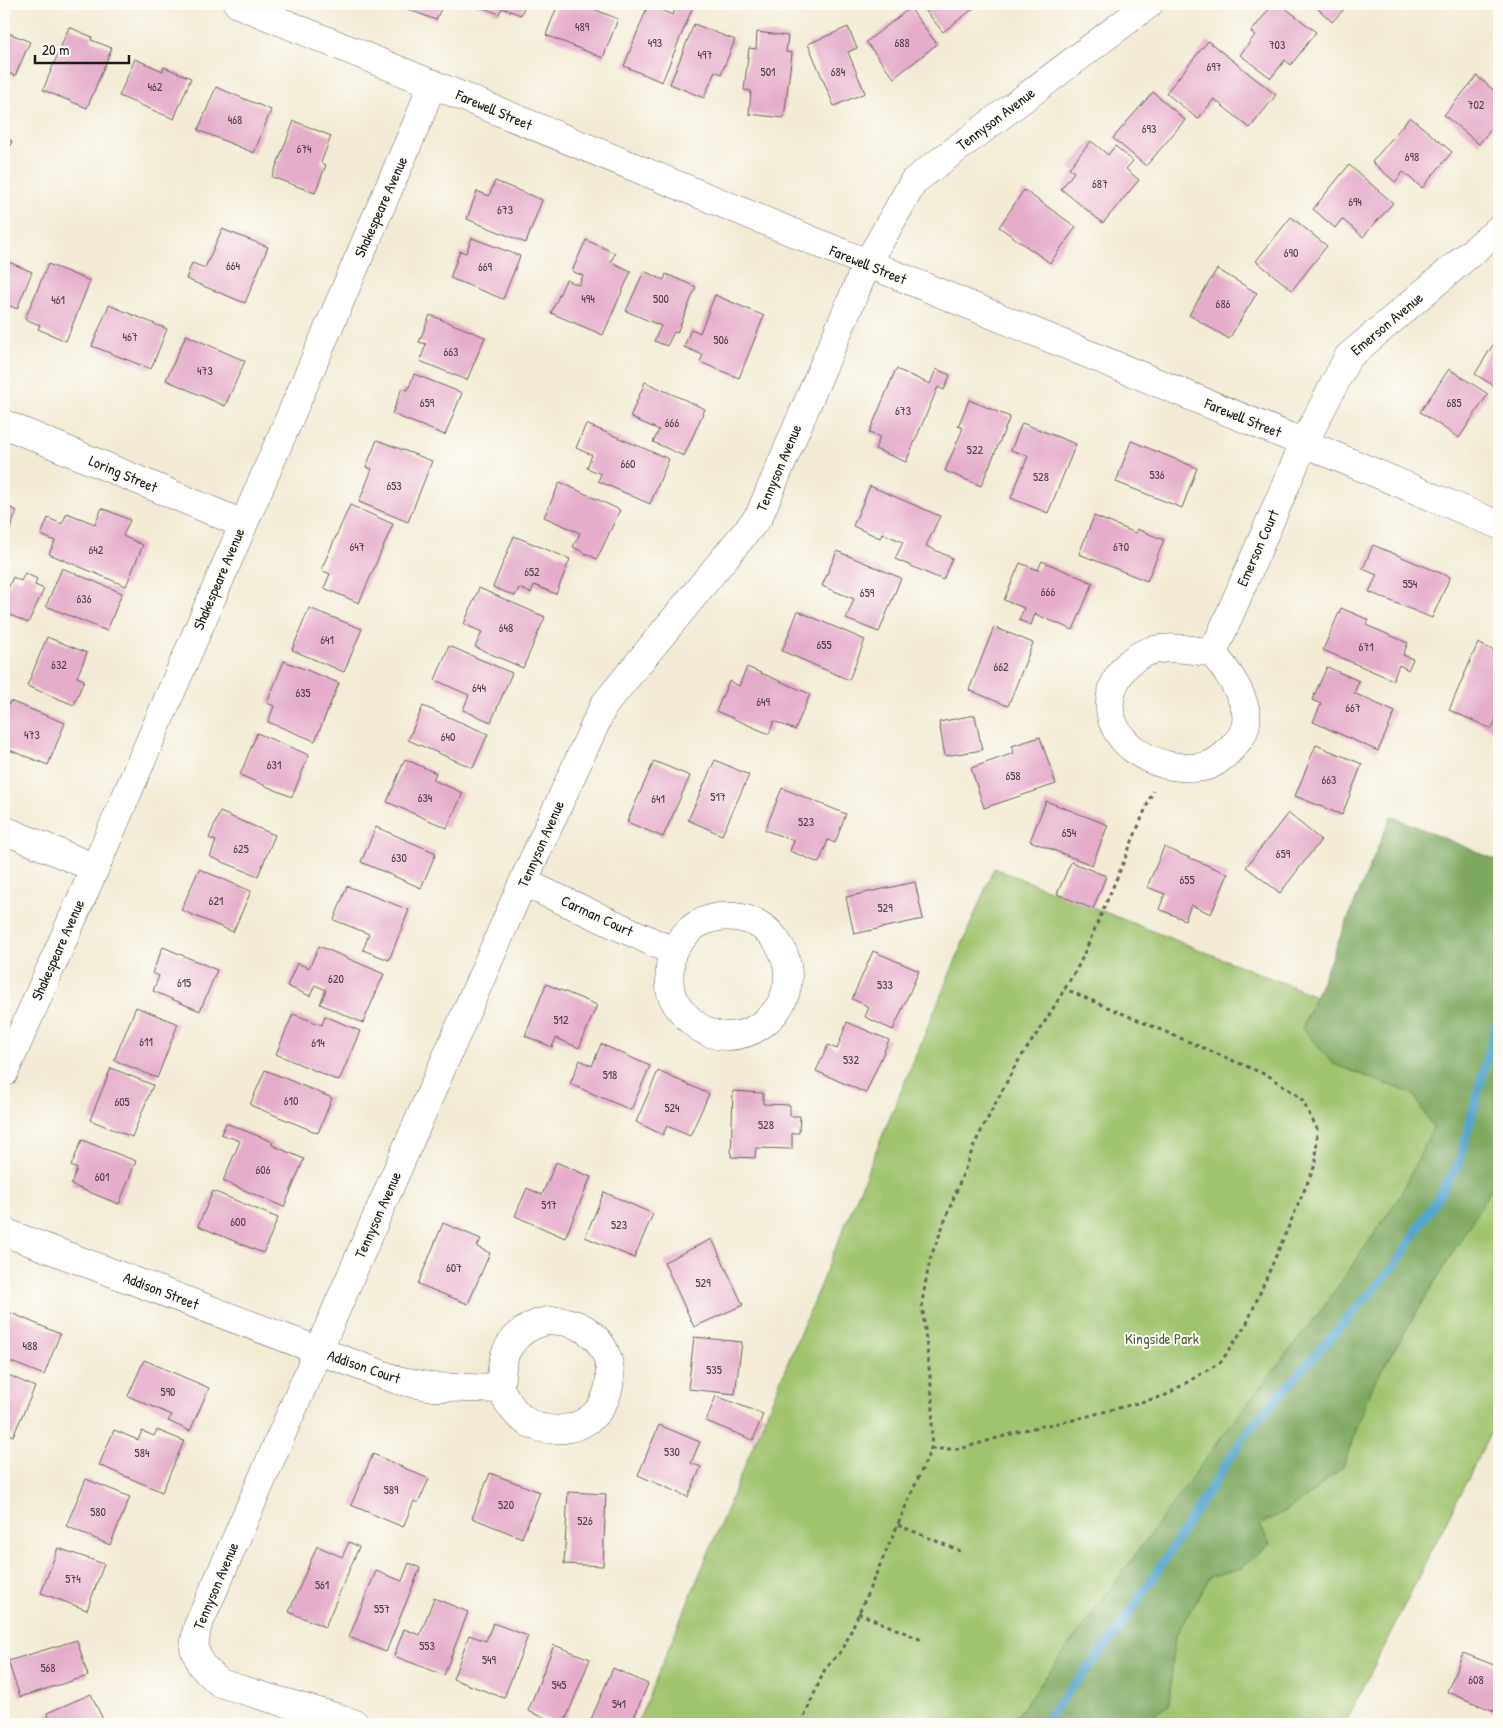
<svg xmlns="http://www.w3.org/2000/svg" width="1503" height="1728" viewBox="0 0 1503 1728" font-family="'Patrick Hand',sans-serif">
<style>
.green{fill:#a0c36d;stroke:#5e7044}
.forest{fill:#80a960;stroke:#4e623e}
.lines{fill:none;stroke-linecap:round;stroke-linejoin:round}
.stream{stroke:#54a6cf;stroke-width:9}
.building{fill:#e5adca}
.minor-casing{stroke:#67645d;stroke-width:29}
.path{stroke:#67645d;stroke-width:3;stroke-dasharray:4 4;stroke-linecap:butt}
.minor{stroke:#fff;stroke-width:28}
.labels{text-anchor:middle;stroke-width:4;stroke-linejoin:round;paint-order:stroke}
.number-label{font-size:12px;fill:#4e4048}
.street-label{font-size:15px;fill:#1c1c1c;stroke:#fdfcf7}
.park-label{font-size:15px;fill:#515f3c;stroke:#fdfcf7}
</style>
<rect width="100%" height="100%" fill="#fdfcf7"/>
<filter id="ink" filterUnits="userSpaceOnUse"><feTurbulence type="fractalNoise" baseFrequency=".02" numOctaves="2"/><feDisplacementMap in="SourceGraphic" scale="10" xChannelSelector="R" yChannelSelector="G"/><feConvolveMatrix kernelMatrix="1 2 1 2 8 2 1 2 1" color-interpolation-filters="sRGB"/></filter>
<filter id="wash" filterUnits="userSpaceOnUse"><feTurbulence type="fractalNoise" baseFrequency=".0096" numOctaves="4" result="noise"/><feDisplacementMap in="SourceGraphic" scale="20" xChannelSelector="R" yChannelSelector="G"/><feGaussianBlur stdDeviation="1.12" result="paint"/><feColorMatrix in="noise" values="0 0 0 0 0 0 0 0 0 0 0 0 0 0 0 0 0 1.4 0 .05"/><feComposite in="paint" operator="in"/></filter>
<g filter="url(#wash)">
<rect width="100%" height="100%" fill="#f3ebd5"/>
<path class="green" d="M994,868L1316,996L1499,1057V1416L1345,1724H1135L1119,1718L1114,1724H637Z"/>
<path class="forest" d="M1391,816L1499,861V1176L1371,1388L1343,1467L1299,1503L1260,1525L1270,1544L1241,1568L1210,1577L1175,1637L1169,1705L1141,1724H1135L1119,1718L1113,1724H1011L1223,1435L1325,1305L1400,1196L1433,1128L1413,1094L1333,1064L1302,1028Z"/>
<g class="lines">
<path class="stream" d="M1042,1724L1119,1630L1247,1432L1396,1264L1459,1163L1496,1025L1499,1022"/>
</g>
<g id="blocks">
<path class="building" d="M394,4H443L436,20Z
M474,4H525L521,15L502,8L499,14Z
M558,4H581L618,19L603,58L546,35Z
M677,4H694L662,82L624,66L648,5L673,15Z
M920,4H979L943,32Z
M1273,4H1280L1316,32L1291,65L1285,60L1271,78L1240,55L1255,35L1251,32Z
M1313,4H1349L1332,22Z
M910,8L937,44L894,78L866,42Z
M694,24L735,40L721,74L715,71L704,98L670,84Z
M69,27L92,37L91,40L112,48L87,108L43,90Z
M848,27L857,48L848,52L865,93L834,106L808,44Z
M4,31L30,42L15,76L8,73L4,82Z
M757,32L788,36L786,52L792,53L784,118L749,114L751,91L744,90L749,48L756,49Z
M1208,41L1276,95L1250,128L1214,99L1198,119L1166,93Z
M135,59L163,71L164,67L191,78L174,119L119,96Z
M1477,76L1499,95V119L1479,144L1444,115Z
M216,87L271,110L254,153L198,130Z
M1153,92L1185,120L1146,166L1113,138Z
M1410,117L1452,152L1422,188L1403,172L1395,182L1372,162Z
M294,121L331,136L321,163L326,165L315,193L272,177Z
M4,138L12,141L4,160Z
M1091,141L1108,155L1115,146L1133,161L1126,169L1139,180L1103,223L1061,189L1074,172L1069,168Z
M1349,165L1393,203L1363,237L1342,219L1335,228L1313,209Z
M495,181L542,200L526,243L467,219L477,191L489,196Z
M1024,190L1076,227L1050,263L999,227Z
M1291,217L1327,246L1292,290L1256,261Z
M222,229L268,247L245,303L186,279L192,263L205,268Z
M472,238L520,256L503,299L450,278L460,251L466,253Z
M586,240L615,253L611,262L631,271L603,335L551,313L566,280L579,285L583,276L572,271Z
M4,260L32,272L17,309L8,305L4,317Z
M48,264L90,281L66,341L38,329L40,325L25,319Z
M1217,269L1257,293L1229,339L1189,315Z
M644,271L664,280L666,274L696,287L677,333L674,332L667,346L654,341L661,326L626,311Z
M715,295L764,316L739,378L700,362L703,355L684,347L691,329L700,333Z
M109,305L167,329L151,369L92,346Z
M430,315L485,337L467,380L420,361L426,344L419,342Z
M186,335L245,361L225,406L166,380Z
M1499,335V389L1475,374Z
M896,369L930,384L936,369L950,375L944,390L938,387L906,462L875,449L880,437L869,433Z
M1449,369L1488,394L1459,438L1420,412Z
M414,374L462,393L445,435L392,414L402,388L408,390Z
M645,382L705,409L684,456L653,442L659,430L630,417Z
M969,400L1010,417L981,486L945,471L963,428L958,426Z
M1022,423L1076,444L1048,513L1011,498L1028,456L1011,450Z
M586,424L669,459L650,504L598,481L601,474L587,468L592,455L576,448Z
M377,440L432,461L408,522L359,502L372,469L366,467Z
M1131,441L1197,468L1182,508L1116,482Z
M560,482L620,510L597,559L573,547L580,533L544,517Z
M870,486L940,516L926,546L952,558L943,580L895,559L903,542L882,533L880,538L853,526Z
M4,505L17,511L4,543Z
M350,505L393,524L359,603L324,588L330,574L321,570Z
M102,508L130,520L123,536L143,545L126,586L49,554L55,541L41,535L48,518L62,524L67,513L95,524Z
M1094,516L1136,533L1137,529L1164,540L1147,581L1079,554Z
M514,536L570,559L556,594L534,585L531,593L519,588L515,596L493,587Z
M1373,545L1450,577L1432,618L1369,592L1377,575L1363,569Z
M837,551L901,578L879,632L846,619L854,599L822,586Z
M1042,561L1093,583L1073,630L1035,614L1031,625L1019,620L1024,608L1004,600L1020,563L1038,570Z
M62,568L122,593L107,631L46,606Z
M25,573L37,579L35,585L44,589L28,623L4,612V597L13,577L21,581Z
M479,588L545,617L523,668L475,647L482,632L464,624Z
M309,608L362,629L344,672L292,650Z
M1341,608L1369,620L1366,625L1408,643L1403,655L1413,659L1408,670L1399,665L1393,680L1323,650Z
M798,611L865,640L849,680L782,651Z
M994,627L1033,643L1008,706L969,690Z
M47,637L87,653L77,677L84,680L74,705L27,686Z
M1478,643L1499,653V712L1492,729L1449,710Z
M449,646L512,673L491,722L463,710L469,695L435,680Z
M284,661L339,683L315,741L268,722L274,706L267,703Z
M747,667L810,694L795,730L774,721L769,734L716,711L729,681L739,686Z
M1327,667L1359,681L1354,693L1395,712L1378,751L1313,722L1321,704L1312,700Z
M10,701L65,723L48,765L4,748V716Z
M423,706L488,734L473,768L408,740Z
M975,715L982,750L945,756L939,722Z
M257,733L309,755L292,797L240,775Z
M1040,737L1056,784L984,808L971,768L1014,753L1012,746Z
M1316,745L1362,764L1342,815L1295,796Z
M405,759L436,773L433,780L463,793L447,828L387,802Z
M715,760L749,775L722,835L688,820Z
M654,761L690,776L663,837L627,822Z
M782,788L846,814L835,843L828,840L819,863L790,851L794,841L765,830Z
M1046,801L1108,825L1092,865L1030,841Z
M220,812L275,835L258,876L210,857L216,841L209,838Z
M1288,813L1321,840L1280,893L1246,867Z
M376,827L436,853L421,888L361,862Z
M1164,847L1228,874L1211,914L1191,905L1185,920L1159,909L1165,894L1147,887Z
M1071,862L1106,876L1093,909L1057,894Z
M199,869L251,891L233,932L181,910Z
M915,882L923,919L854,934L846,897Z
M347,886L409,910L389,960L363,950L369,934L334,920Z
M319,946L384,974L363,1023L320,1004L326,990L315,985L310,996L287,986L297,963L309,968Z
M163,947L217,970L200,1011L153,991L159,976L152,973Z
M873,951L919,971L893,1030L865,1017L869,1007L852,999Z
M546,984L597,1005L579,1048L556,1038L552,1047L525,1036Z
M136,1007L178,1024L157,1078L114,1060Z
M293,1014L322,1025L325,1016L360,1031L339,1081L276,1054Z
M847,1022L889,1040L866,1093L816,1071L828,1045L837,1049Z
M601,1044L650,1066L631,1110L570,1084L580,1060L592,1066Z
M111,1068L153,1085L132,1137L90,1120Z
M265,1070L332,1098L318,1133L250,1105Z
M658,1071L709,1094L690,1136L667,1126L663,1135L636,1122Z
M733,1091L763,1093V1104L790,1105V1116H800L799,1133H792V1149L756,1148L755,1158L731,1157Z
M226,1123L273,1142L272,1145L304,1159L284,1207L223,1181L240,1141L221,1134Z
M82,1140L136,1161L119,1204L71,1185L77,1169L71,1166Z
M556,1162L591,1177L565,1238L515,1216L527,1188L542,1195Z
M213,1191L278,1218L263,1253L198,1226Z
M604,1192L653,1214L634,1258L585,1237Z
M443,1223L481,1239L477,1247L490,1253L468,1304L418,1284Z
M712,1239L743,1305L694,1327L664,1262Z
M9,1312L60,1334L44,1375L4,1359V1324Z
M694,1337L742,1342L735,1394L688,1389Z
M144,1360L209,1388L190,1431L168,1421L172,1415L128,1396Z
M4,1373L35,1387L13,1436L4,1432Z
M716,1396L763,1414L753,1440L706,1421Z
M659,1425L700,1442L691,1463L701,1467L688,1497L638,1475Z
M114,1430L138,1440L142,1431L154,1436L157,1430L184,1441L162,1492L99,1465Z
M373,1454L429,1479L418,1503L414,1501L403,1527L351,1505Z
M490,1473L540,1492L522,1538L472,1518Z
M86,1479L130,1497L110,1545L66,1526Z
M568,1492L606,1494L603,1566L564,1564Z
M349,1542L359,1547L325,1627L289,1612L317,1546L342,1557Z
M58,1548L104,1564L87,1610L41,1593Z
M409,1563L420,1568L386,1652L349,1637L376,1571L402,1581Z
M434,1598L468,1612L444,1675L394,1656L404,1629L420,1635Z
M493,1623L528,1636L504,1698L453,1679L469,1635L486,1641Z
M77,1640L88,1676L20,1697L8,1661Z
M554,1645L590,1659L564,1724H560L528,1711Z
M1463,1653L1499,1667V1713L1447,1692Z
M613,1668L648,1684L631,1724H589Z
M91,1694L105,1724H52L47,1713Z"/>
</g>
</g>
<g filter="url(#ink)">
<use href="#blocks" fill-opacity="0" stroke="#67645d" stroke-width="1"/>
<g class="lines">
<g class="minor-casing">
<path id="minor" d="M238,4L1304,443L1499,525
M4,424L243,524
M1213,653C1225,669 1238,685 1244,705C1249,718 1246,733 1236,743C1229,752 1220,760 1210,765C1199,769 1184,768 1172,766C1126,758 1090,715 1122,671C1145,640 1180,648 1213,653L1304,443L1348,357L1499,229
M4,830L95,868
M523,882L672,951C670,965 668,979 671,993C674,1002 681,1011 688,1018C737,1069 819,1001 776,940C759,916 724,910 698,924C687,930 679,942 672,951
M4,1073L95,868L420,116L432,83
M4,1232L397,1380L433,1387L500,1389C506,1399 513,1412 523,1419C543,1434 574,1433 593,1416C604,1406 610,1390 610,1375C609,1317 532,1300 506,1352C501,1363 501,1377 500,1389
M355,1724L336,1717L269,1698L220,1683L201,1665L194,1648L197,1628L523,882L604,705L759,516L867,264L914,181L1149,4"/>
</g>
<path class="path" d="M931,1449H960L1028,1429L1073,1420L1164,1396L1221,1362L1247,1323L1316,1163L1317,1129L1301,1098L1269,1076L1065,989
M898,1525L960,1551
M858,1613L922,1640
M801,1724L825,1669L843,1649L931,1449L933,1405L922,1302L930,1259L975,1143L1015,1066L1048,1017L1080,963L1116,880L1153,791"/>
<use href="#minor" class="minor"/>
</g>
</g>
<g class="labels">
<g class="number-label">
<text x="582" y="31">489</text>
<text x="655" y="47">493</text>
<text x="902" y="47">688</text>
<text x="1277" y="49">703</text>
<text x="705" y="59">497</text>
<text x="1214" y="71">697</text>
<text x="768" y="76">501</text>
<text x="838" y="76">684</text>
<text x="155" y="91">462</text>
<text x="1476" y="109">702</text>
<text x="235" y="124">468</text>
<text x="1149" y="133">693</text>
<text x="304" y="153">674</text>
<text x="1412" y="161">698</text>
<text x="1100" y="188">687</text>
<text x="1355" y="206">694</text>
<text x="505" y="214">673</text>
<text x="1291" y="257">690</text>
<text x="233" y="270">664</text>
<text x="485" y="271">669</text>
<text x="588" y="303">494</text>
<text x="661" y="303">500</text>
<text x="58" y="304">461</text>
<text x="1223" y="308">686</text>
<text x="130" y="341">467</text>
<text x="721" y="344">506</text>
<text x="451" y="356">663</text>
<text x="205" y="375">473</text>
<text x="427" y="407">659</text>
<text x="1454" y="407">685</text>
<text x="903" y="415">673</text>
<text x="672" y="427">666</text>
<text x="975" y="454">522</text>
<text x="628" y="468">660</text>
<text x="1157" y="479">536</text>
<text x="1041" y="481">528</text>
<text x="394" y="490">653</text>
<text x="357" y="551">647</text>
<text x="1121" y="551">670</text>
<text x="96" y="554">642</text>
<text x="532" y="576">652</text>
<text x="1410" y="588">554</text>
<text x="1048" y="596">666</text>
<text x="867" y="597">659</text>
<text x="84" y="603">636</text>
<text x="506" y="632">648</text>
<text x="327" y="644">641</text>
<text x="824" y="649">655</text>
<text x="1366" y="651">671</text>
<text x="59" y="669">632</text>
<text x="1001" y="671">662</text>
<text x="479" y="692">644</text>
<text x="303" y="697">635</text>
<text x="763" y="706">649</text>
<text x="1353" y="712">667</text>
<text x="32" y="739">473</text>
<text x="448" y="741">640</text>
<text x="274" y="769">631</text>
<text x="1013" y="780">658</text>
<text x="1329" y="784">663</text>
<text x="718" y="801">517</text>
<text x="425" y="802">634</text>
<text x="658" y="803">641</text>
<text x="806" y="826">523</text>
<text x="1069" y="837">654</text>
<text x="241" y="853">625</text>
<text x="1283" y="858">659</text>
<text x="399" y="862">630</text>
<text x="1187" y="884">655</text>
<text x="216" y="905">621</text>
<text x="885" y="912">529</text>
<text x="336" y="983">620</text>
<text x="184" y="987">615</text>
<text x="885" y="989">533</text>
<text x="561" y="1024">512</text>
<text x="146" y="1046">611</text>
<text x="318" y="1047">614</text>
<text x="851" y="1064">532</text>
<text x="610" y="1079">518</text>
<text x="291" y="1105">610</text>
<text x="122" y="1106">605</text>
<text x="672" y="1112">524</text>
<text x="766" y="1129">528</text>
<text x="263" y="1174">606</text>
<text x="102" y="1181">601</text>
<text x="549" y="1209">517</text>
<text x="238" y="1226">600</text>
<text x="619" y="1229">523</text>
<text x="454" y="1272">607</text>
<text x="703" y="1287">529</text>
<text x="30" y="1350">488</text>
<text x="714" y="1374">535</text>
<text x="168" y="1396">590</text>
<text x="672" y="1456">530</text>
<text x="142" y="1457">584</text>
<text x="391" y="1494">589</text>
<text x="506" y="1509">520</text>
<text x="98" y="1516">580</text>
<text x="585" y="1525">526</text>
<text x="73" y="1583">574</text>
<text x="322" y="1589">561</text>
<text x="382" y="1613">557</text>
<text x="427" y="1650">553</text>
<text x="489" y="1664">549</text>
<text x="48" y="1672">568</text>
<text x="1476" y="1684">608</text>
<text x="559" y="1689">545</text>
<text x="619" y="1708">541</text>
</g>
<g class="street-label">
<text transform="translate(494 110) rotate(23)" y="5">Farewell Street</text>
<text transform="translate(996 119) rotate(-37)" y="5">Tennyson Avenue</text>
<text transform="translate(381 207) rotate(-66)" y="5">Shakespeare Avenue</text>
<text transform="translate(868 265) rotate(22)" y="5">Farewell Street</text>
<text transform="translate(1387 324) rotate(-40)" y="5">Emerson Avenue</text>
<text transform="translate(1243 418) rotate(22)" y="5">Farewell Street</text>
<text transform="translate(779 468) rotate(-67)" y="5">Tennyson Avenue</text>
<text transform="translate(123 474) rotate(23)" y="5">Loring Street</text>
<text transform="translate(1258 548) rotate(-66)" y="5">Emerson Court</text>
<text transform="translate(219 579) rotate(-67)" y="5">Shakespeare Avenue</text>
<text transform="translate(541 844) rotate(-66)" y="5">Tennyson Avenue</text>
<text transform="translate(597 916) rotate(25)" y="5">Carman Court</text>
<text transform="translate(58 950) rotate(-66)" y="5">Shakespeare Avenue</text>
<text transform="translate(378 1215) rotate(-66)" y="5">Tennyson Avenue</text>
<text transform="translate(161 1291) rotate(21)" y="5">Addison Street</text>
<text transform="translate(364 1367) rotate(19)" y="5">Addison Court</text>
<text transform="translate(216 1586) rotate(-67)" y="5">Tennyson Avenue</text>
</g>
<g class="park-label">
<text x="1162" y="1344">Kingside Park</text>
</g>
</g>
<rect width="1503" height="1728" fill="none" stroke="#fdfcf7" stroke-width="20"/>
<path d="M35 55v8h94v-8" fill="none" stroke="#1c1c1c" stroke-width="2.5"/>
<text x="42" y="55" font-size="15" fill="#1c1c1c" stroke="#fdfcf7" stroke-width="4" paint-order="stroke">20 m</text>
</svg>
